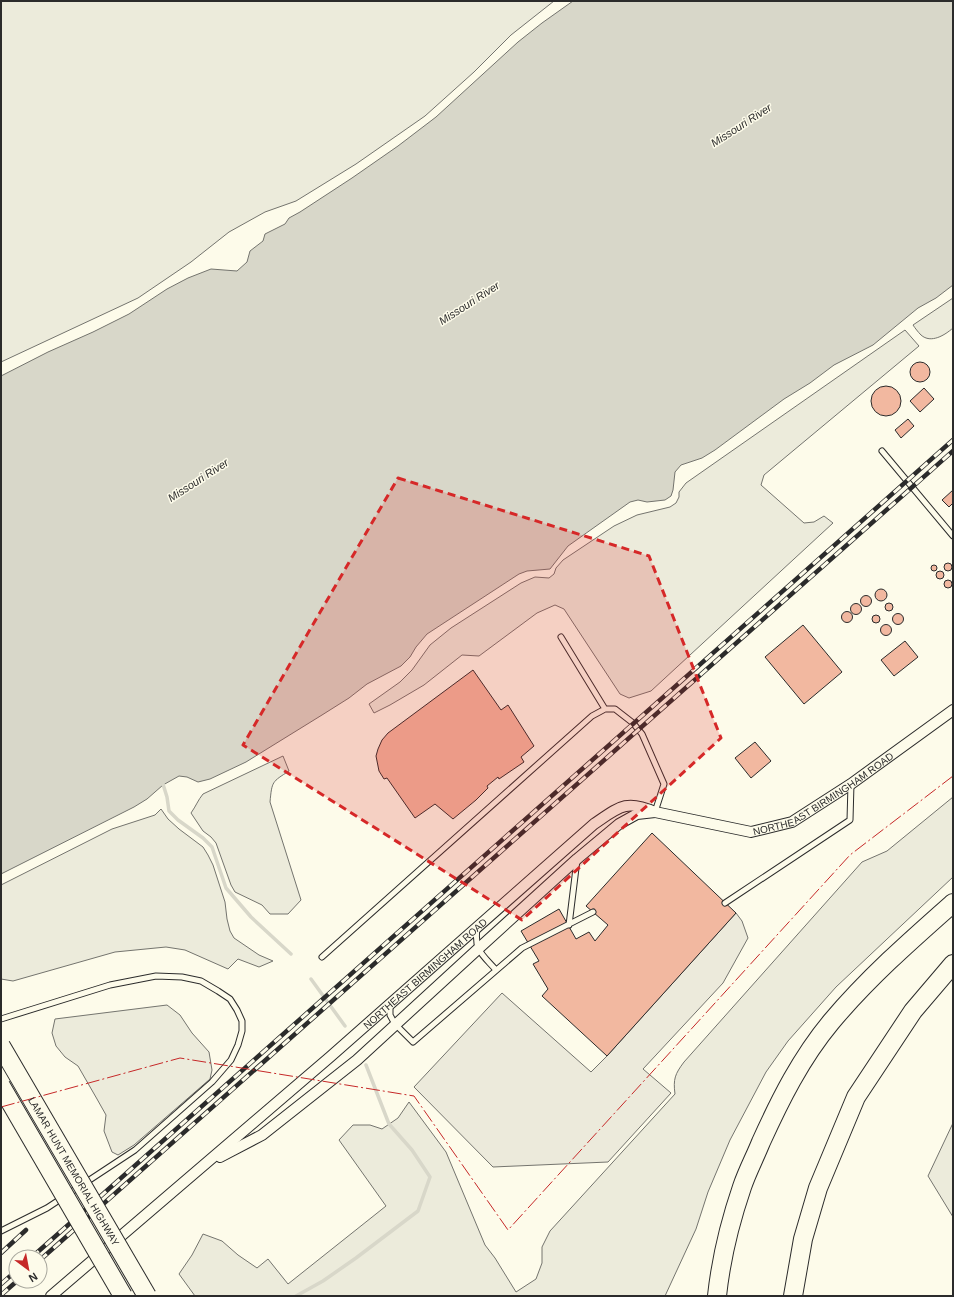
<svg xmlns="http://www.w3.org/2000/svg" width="954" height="1297" viewBox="0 0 954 1297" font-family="Arial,sans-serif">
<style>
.green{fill:#ecebdb;stroke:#74746e}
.parking{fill:#eceadb;stroke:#74746e}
.water{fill:#d8d7c9;stroke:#74746e}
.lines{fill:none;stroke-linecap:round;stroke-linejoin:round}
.stream{stroke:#d8d7c9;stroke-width:3.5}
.building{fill:#f2b8a0;stroke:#2b2b2b}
.service-casing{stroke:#2b2b2b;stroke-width:7}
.minor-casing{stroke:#2b2b2b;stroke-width:12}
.motorway-casing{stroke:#2b2b2b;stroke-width:20}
.service{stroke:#fdfbea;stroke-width:5}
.minor{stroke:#fdfbea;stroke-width:10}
.motorway{stroke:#fdfbea;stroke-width:18}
.rail-casing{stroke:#2b2b2b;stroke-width:4.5}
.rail{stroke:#fdfbea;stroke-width:3;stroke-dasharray:9;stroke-linecap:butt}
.motorway-bridge-casing{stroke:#2b2b2b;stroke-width:20;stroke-linecap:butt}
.motorway-bridge{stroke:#fdfbea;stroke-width:18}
.power{stroke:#c62828;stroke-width:1;stroke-dasharray:14 3 2 3;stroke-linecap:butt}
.marked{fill:#d62828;fill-opacity:0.2;stroke:#d62828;stroke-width:3;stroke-dasharray:8 5;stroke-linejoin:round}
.labels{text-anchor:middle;stroke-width:3;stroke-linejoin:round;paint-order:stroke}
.street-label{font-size:10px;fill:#2b2b2b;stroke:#fdfbea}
.water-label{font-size:11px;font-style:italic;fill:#2b2b2b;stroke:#fdfbea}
</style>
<rect width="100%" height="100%" fill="#fdfbea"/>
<path class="green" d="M1,1H554L511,35L474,72L425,116L356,164L296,201L265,212L229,232L191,262L138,298L1,362Z
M953,298V328C945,335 931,344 921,335C918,332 915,328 913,325Z
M905,330L919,346L764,475L761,485L804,523L814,522L824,516L833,523L651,691L629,698L620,694L564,609L555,605L537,613L479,656L462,655L424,685L390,705L374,713L369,704L400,682L412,670L430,645L451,628L521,583L535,577L549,578L554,574L556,568L563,560L614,526L637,515L670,507L676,503L679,497V492L686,483Z
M283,756L289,771C272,782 272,781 270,802L301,900L288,914H270L262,905L235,892L231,885L216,843L211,837L203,831L191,813C196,806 198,800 203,794Z
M953,797V877L836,987L788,1041L766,1072L730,1140L708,1192L696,1229L665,1296H195L179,1274L192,1255L203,1234L222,1241L238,1255L257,1268L268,1259L288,1284L386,1206L339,1140L353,1125H370L382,1129L398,1118L409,1102L446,1152L485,1245L495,1258L516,1292L536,1279L542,1263V1247L550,1231L675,1094C673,1079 675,1074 684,1062L862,862L887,851Z
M161,809L168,819L179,829L203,847L208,855L213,865L225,902L227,919L230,931L234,938L259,955L273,961L259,967L238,959L228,969L185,950L166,947L115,952L13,981L1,979V885L112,829L155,815Z
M167,1005L180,1015L192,1033L209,1052L212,1070L210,1079L134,1145L118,1155L112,1152L104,1131L106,1115L97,1099L78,1066L65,1057L56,1046L52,1033L55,1019Z
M953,1123V1217L928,1176Z"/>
<path class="parking" d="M736,913L742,921L748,938L723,983L643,1069L671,1093L608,1162L493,1167L414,1087L502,993L591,1072L607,1056Z"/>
<path class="water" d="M573,1H953V285L936,298L918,308L873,345L834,365L810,383L784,399L715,450L702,458L681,465L675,472L673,490L671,496L665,500L647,502L638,500L630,502L568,546L550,569L527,571L519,574L427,634L416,647L410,657L401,666L367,684L349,698L322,715L246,762L210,779L198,782L187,777L179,776L163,785L147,799L134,807L1,874V376L48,352L93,332L129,314L167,289L188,278L211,269L237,271L247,262L250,251L263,241L265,234L285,224L289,218L300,212L352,178L398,146L436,117L518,42L542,23Z"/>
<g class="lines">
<path class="stream" d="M162,781L167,797L169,811L178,820L203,838L212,847L226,888L251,917L291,954
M311,979L345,1026
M296,1296L323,1281L356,1258L418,1211L430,1177L412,1150L389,1124L366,1065"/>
</g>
<path class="building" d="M910 372a10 10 0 1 1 20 0a10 10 0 1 1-20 0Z
M871 401a15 15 0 1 1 30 0a15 15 0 1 1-30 0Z
M924,388L934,399L920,412L910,401Z
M908,419L914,426L901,438L895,430Z
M953,490V503L949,507L942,500Z
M944 567a4 4 0 1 1 8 0a4 4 0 1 1-8 0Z
M931 568a3 3 0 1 1 6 0a3 3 0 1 1-6 0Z
M936 575a4 4 0 1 1 8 0a4 4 0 1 1-8 0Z
M944 584a4 4 0 1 1 8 0a4 4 0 1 1-8 0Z
M875 595a6 6 0 1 1 12 0a6 6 0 1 1-12 0Z
M860.5 601a5.5 5.5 0 1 1 11 0a5.5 5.5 0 1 1-11 0Z
M885 607a4 4 0 1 1 8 0a4 4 0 1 1-8 0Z
M850.5 609a5.5 5.5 0 1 1 11 0a5.5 5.5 0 1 1-11 0Z
M841.5 617a5.5 5.5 0 1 1 11 0a5.5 5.5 0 1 1-11 0Z
M892.5 619a5.5 5.5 0 1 1 11 0a5.5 5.5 0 1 1-11 0Z
M872 619a4 4 0 1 1 8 0a4 4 0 1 1-8 0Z
M880.5 630a5.5 5.5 0 1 1 11 0a5.5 5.5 0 1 1-11 0Z
M803,625L842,672L804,704L765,657Z
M905,641L918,657L894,676L881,660Z
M473,670L501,710L508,705L534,746L521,757L524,762L499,779L498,777L487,786L488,788L476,800L453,819L435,804L415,818L387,778L384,779L379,771L376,756L378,749L382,740L388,733Z
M755,742L771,761L751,778L735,758Z
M652,833L736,913L607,1056L542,996L548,989L533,964L539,961L521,931L559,909L576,939L589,932L595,941L608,925L586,906Z"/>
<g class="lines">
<g class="service-casing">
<path id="service" d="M882,451L953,536
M561,637L605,709
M725,903L850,820L851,784
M569,925L577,860
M477,928C474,951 482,954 496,970
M322,957L592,716L605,709H615L633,723L642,734L664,784L655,812
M390,1005V1015L395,1024L413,1042L522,948L593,912
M1,1019L110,985L156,976L182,977L201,981L218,991L230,999L237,1010L242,1021V1031L238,1045L231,1060L212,1082L135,1150L47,1208L1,1231"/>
</g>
<g class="minor-casing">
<g id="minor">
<path d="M220,1157L262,1135L357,1060L478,949L577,859L619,824L637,814L655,812"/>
<path id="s1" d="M51,1296L330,1057L594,824C619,807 626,799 655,812L751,832L792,822L851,784L953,710"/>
</g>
</g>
<g class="motorway-casing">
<path id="motorway" d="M717,1296C721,1259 730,1222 742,1187C747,1172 755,1157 761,1142C780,1100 801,1058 831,1022C868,978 910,941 953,903
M793,1296L803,1239L818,1188L856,1097L913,1011L953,964"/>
</g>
<use href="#service" class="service"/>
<use href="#minor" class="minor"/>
<use href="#motorway" class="motorway"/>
<g class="rail-casing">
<path id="rail" d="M1,1253L26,1230
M32,1257L953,440
M40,1260L953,451
M1,1284L16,1271
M1,1295L17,1281"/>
</g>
<use href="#rail" class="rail"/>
<g class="motorway-bridge-casing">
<g id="motorway-bridge">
<path id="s2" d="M1,1046L147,1296"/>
<path d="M1,1086L123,1296"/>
</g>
</g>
<use href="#motorway-bridge" class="motorway-bridge"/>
<path class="power" d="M1,1107L180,1058L414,1096L508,1230L850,855L953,776"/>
</g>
<path class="marked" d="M398,478L649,556L721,738L522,920L243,745Z"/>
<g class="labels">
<g class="street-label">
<text dy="4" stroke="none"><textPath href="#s1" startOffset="967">NORTHEAST BIRMINGHAM ROAD</textPath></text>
<text dy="4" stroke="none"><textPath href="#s1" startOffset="494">NORTHEAST BIRMINGHAM ROAD</textPath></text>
<text dy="4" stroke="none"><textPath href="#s2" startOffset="145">LAMAR HUNT MEMORIAL HIGHWAY</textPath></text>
</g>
<g class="water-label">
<text transform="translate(741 125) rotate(-33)" y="4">Missouri River</text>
<text transform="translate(469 303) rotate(-33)" y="4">Missouri River</text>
<text transform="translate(198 480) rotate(-33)" y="4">Missouri River</text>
</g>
</g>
<rect width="954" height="1297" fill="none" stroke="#2b2b2b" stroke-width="4"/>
<g transform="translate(28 1269) rotate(148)"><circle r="19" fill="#fdfbea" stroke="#a9a89e"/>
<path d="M0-3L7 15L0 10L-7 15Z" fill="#c62828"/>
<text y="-6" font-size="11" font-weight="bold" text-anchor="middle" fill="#2b2b2b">N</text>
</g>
</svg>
